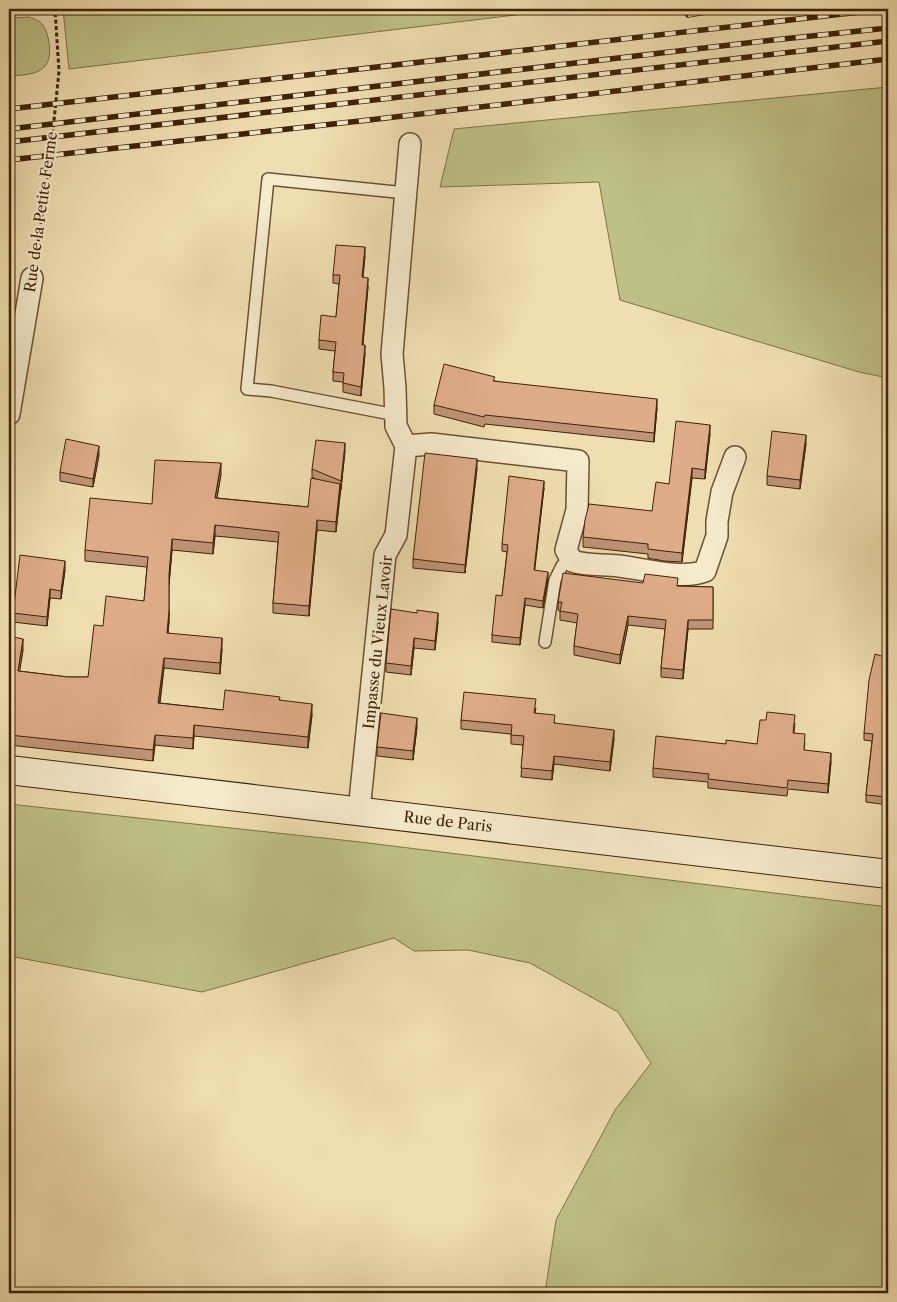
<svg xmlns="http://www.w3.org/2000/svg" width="897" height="1302" viewBox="0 0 897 1302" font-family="'Libre Caslon Text',serif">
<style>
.green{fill:#bec088;stroke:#7e7246}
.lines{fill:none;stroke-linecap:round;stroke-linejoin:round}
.service-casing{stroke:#6a522e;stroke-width:14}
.minor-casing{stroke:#6a522e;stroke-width:24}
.secondary-casing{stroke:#3e2303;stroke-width:30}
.path{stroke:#3e2303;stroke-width:3;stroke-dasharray:4 2.5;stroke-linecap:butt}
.service{stroke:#f5eacc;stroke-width:11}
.minor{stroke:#f5eacc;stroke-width:21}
.secondary{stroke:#f5eacc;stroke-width:28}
.rail-casing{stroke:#3e2303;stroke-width:5.5}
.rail{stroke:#f5eacc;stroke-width:4;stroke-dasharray:11;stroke-linecap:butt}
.wall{fill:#c09476;stroke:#3e2303}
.shaded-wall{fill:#9c7860;stroke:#3e2303}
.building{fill:#dfac89;stroke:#3e2303}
.labels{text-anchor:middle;stroke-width:4.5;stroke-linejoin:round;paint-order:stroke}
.street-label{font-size:15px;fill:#3e2303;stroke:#f5eacc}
</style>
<rect width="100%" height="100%" fill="#efdeb1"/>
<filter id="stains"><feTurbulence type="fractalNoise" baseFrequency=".004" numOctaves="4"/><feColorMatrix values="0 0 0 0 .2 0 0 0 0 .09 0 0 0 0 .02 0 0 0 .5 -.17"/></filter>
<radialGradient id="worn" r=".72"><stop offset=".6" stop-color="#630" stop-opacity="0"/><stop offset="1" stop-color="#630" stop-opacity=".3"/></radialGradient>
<path class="green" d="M63,9H565L69,69Z
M29,17C32,18 37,20 40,22C49,29 53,55 46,65C38,76 20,75 9,76V18Z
M888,87V378L859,372L620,300L599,182L440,187L454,129Z
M9,804L360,842L888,907V1293H545L556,1220L615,1110L651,1063L618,1012L530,963L468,950L414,951L394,938L202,992L9,956Z"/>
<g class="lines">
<g class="service-casing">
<path id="service" d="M396,415L271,391L247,389L268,179L396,192
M545,642L555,580L562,566L570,557"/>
</g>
<g class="minor-casing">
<path id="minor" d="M9,414L32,278
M406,446L396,426L395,388L392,354L410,144
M359,811L385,555L396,535L406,446L431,444L578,461L577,510L566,550L572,561C588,566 603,564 619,566C644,569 682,580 705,571L717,536V521L722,492L735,457"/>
</g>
<g class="secondary-casing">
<g id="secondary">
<path id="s1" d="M9,770L888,874"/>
</g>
</g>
<path class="path" d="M36,256L49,170L59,71L55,9"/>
<use href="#service" class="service"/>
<use href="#minor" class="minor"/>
<use href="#secondary" class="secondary"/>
<g class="rail-casing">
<path id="rail" d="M688,15L723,9
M9,109L886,9
M9,129L773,40L888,28
M9,142L888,41
M9,160L369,120L888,59"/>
</g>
<use href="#rail" class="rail"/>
</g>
<path class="wall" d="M365,256L363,277L368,287L363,345L365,354L361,396L343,392V382L333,381V372L335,351L319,349V340L336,317L339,284L333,283V275Z
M495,381L657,408L654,442L485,424L484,427L434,414V405Z
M710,434L705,479L692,478L682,562L664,561L648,558V554L583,547V537L652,511L669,484Z
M806,444L800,489L767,485V476Z
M345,451L336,532L317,530L309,616L273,613V603L278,542L215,536L213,554L172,550L169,584V622L168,633L222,649L220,674L164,668L160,703L223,710L280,700L312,715L308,748L194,736L193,749L155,745L153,761L9,745V636L23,650L19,671L68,677H88L103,626L144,601L147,567L85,561V550L152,504L221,474L217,498L308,507L316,479L312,477V469Z
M99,455L93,487L60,481V472Z
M477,468L465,573L413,568V559Z
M544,488L534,570L548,579L543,608L525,605L520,645L492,642V635L502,596L507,552L502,551V544Z
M65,570L61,599L50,598L47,626L13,622V613Z
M678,586L713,587V629H688L683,679L661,677V668L665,629L628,625L620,664L574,655V646L577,623L560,620V611L558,610V602Z
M391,609L438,622L435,650L414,648L411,675L386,672V663Z
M888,703V805L866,802V795L872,741L864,740V733Z
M536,708L535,713L555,723L614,739L610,771L554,764L552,780L521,777L523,745L511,744V734L461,729V720Z
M795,723L794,733L805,743L804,750L831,762L828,793L788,789L787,796L708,788V782L653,777V768L726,744H757Z
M417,727L413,760L377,756V747Z"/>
<path class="shaded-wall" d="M365,247V256L362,286V277Z
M368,278V287L362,353V345Z
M365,345V354L361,396V387Z
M657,399V408L654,442V433Z
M710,425V434L705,479V470Z
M806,435V444L800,489V480Z
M345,443V451L341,490V481Z
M99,446V455L93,487V479Z
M477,459V468L465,573V565Z
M221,463V474L215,509V498Z
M692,468V478L682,562V553Z
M544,481V488L534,577V570Z
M340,484V495L336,532V522Z
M317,520V530L309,616V606Z
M215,525V536L213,554V543Z
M172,539V550L169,585V574Z
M65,561V570L61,599V591Z
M548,572V579L543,608V601Z
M50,589V598L47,626V617Z
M525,598V605L520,645V638Z
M169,611V622L167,644V633Z
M438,613V622L435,650V641Z
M628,616V625L620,664V655Z
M688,620V629L683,679V670Z
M222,638V649L220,674V663Z
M414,638V648L411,675V666Z
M23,639V650L18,682V671Z
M164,658V668L158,714V703Z
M312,704V715L308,748V737Z
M417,718V727L413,760V751Z
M194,725V736L193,749V738Z
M614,730V739L610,771V762Z
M155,735V745L153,761V750Z
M831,753V762L828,793V784Z
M554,756V764L552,780V771Z"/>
<path class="building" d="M336,245L365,247L362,277L368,278L362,345H365L361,387L343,383L344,373L333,372L336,342L319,340L321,315L336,317L340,275H333Z
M444,364L495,377L493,381L657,399L654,433L485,415L484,417L434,405Z
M676,421L710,425L705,470L692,468L682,553L664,551L648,549V544L583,537L585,520L589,504L652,511L656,482L669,484Z
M772,431L806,435L800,480L767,476Z
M66,439L99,446L93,479L60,472Z
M316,440L345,443L341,481L312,469Z
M425,453L477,459L465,565L413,559Z
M155,460L221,463L215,498L308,507L311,478L340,484L336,522L317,520L309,606L273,603L279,532L215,525L213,543L172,539L169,574V611L167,633L222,638L220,663L164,658L158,703L223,710L225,690L280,697L279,700L312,704L308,737L194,725L193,738L155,735L153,750L9,735V636L23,639L18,671L68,677H88L94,625L103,626L106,596L144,601L148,557L85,550L90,498L152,504Z
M509,476L544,481L534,570L548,572L543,601L525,598L520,638L492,635L496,595L502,596L508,545L502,544Z
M20,555L65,561L61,591L50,589L47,617L13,613Z
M563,573L643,583L645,574L678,578L677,586L713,587V620H688L683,670L661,668L666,620L628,616L620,655L574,646L578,614L560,611L562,602H558Z
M391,609L417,613V610L438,613L435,641L414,638L411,666L386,663Z
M875,654L888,658V694L887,703H888V797L866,795L873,734L864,733L869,680Z
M464,692L536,699L534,713L555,715L554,723L614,730L610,762L554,756L552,771L521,768L524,736L511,735L512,725L461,720Z
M767,712L795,715L793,733L805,734L804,750L831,753L828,784L788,780L787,788L708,779L709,774L653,768L656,736L726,744V740L757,744L760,720H766Z
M381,713L417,718L413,751L377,747Z"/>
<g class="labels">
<g class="street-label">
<text transform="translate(41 212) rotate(-82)" y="5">Rue de la Petite Ferme</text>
<text transform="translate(378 642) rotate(-84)" y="5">Impasse du Vieux Lavoir</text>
<text dy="5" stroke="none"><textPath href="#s1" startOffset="442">Rue de Paris</textPath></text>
</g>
</g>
<rect width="897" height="1302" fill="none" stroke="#efdeb1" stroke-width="30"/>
<rect x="10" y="10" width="877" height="1282" fill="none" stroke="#3e2303" stroke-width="2.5"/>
<rect x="15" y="15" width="867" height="1272" fill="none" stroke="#3e2303"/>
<rect width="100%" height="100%" filter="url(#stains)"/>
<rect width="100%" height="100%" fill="url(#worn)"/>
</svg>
